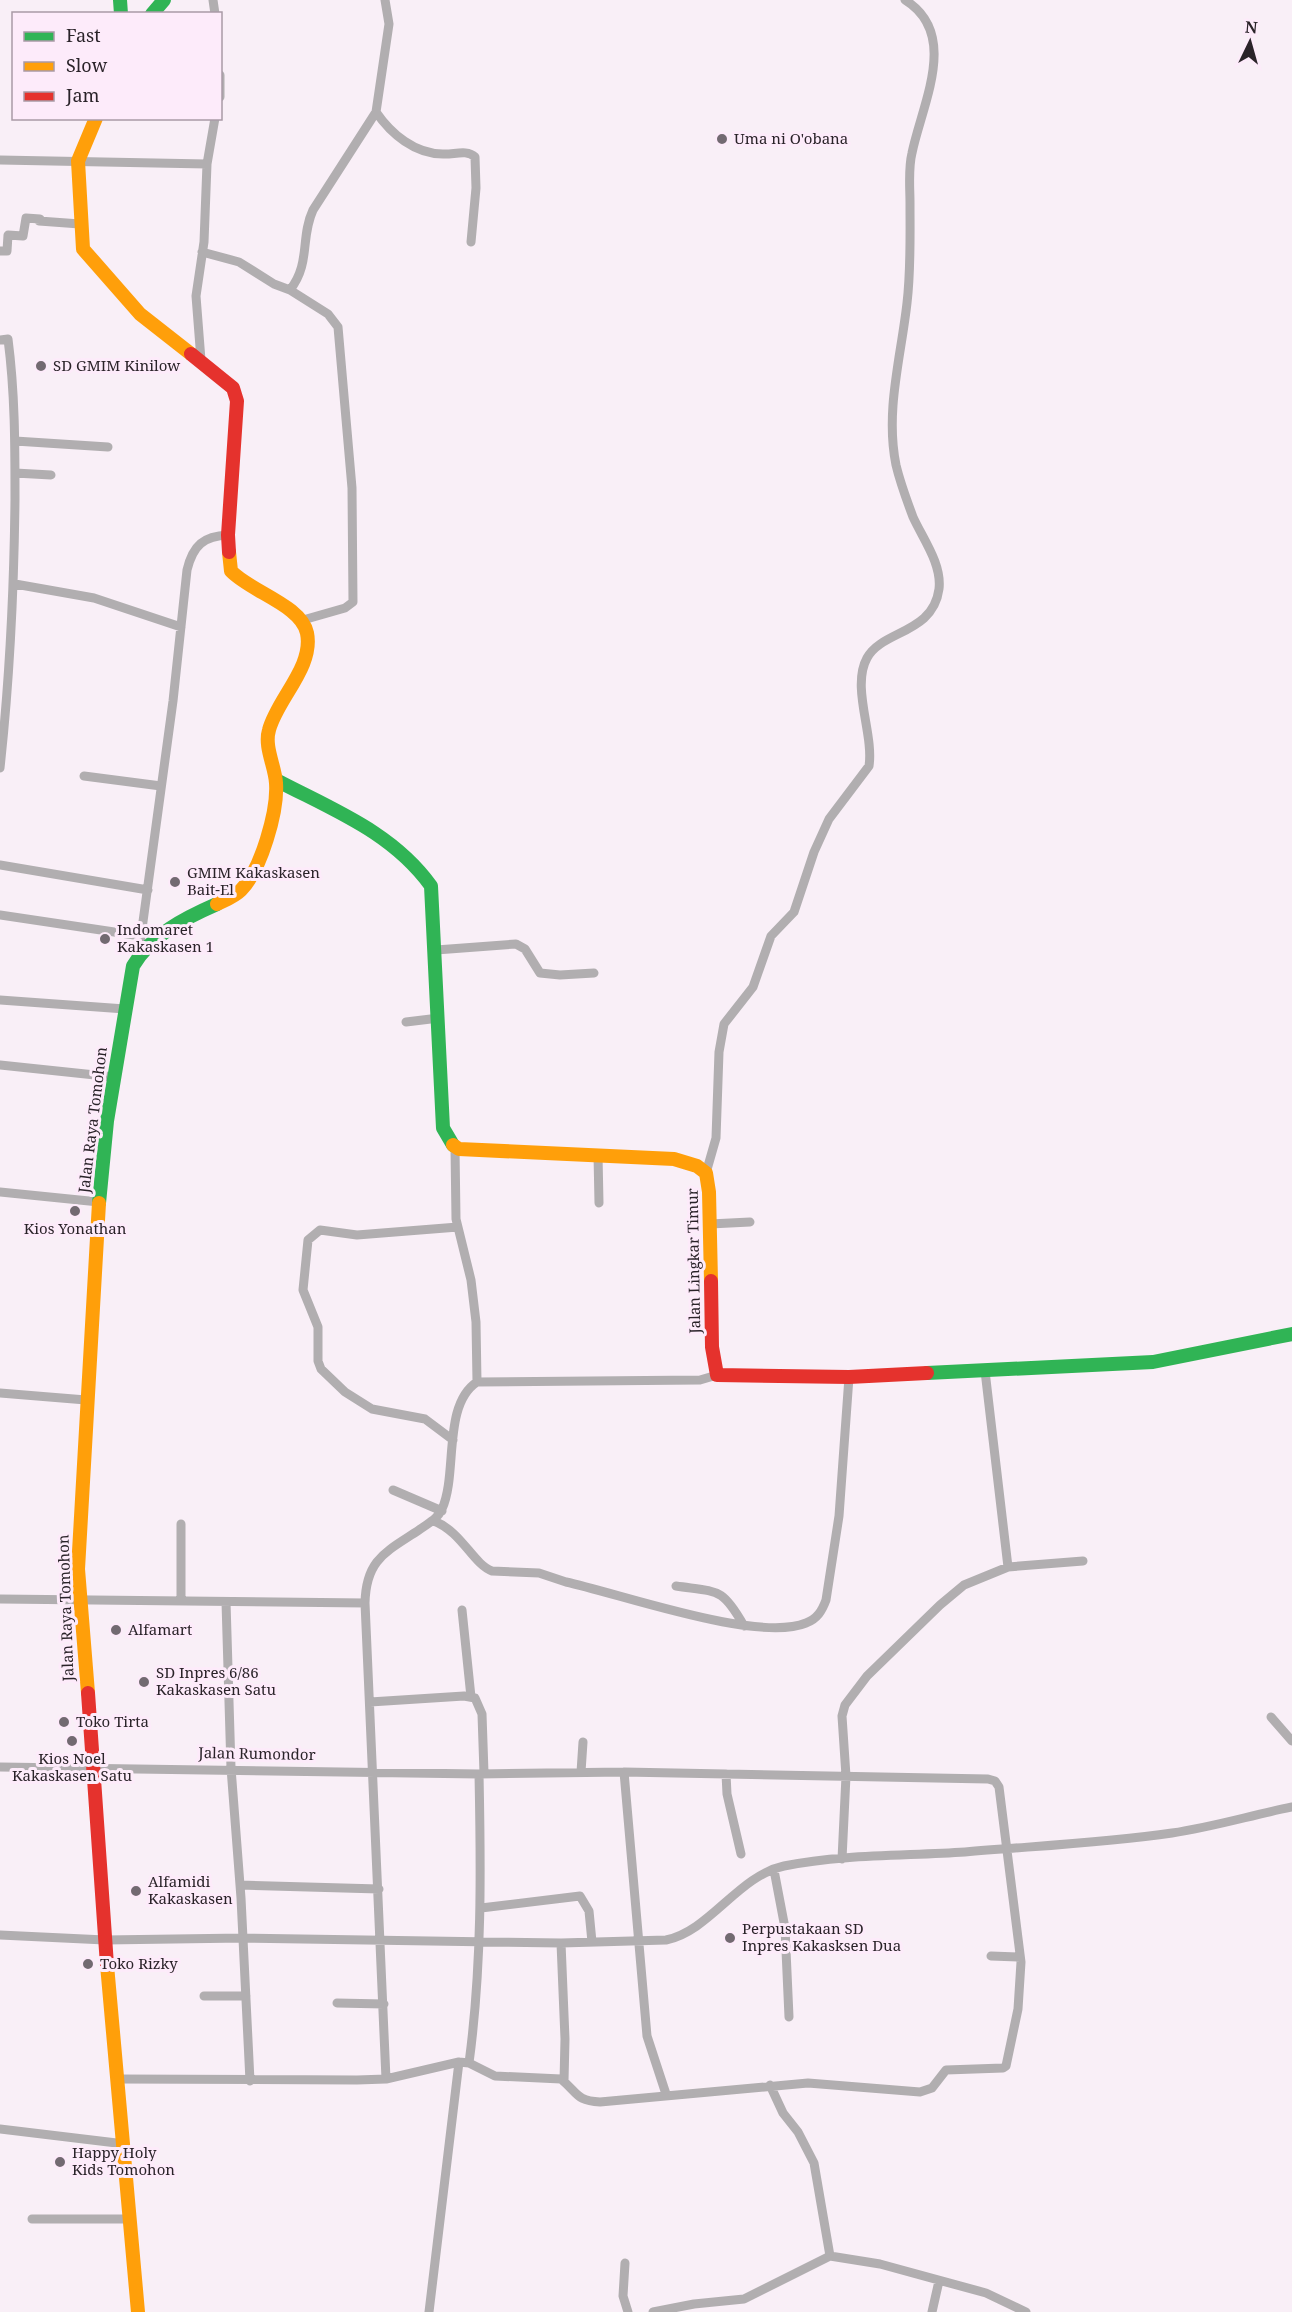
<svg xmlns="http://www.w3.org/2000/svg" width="1292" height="2312" viewBox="0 0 1292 2312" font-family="'Noto Serif',serif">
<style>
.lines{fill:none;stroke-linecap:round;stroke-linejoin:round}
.street{stroke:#b1aeb0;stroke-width:9}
.fast{stroke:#30b455;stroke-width:14}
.slow{stroke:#ff9f0a;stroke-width:14}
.jam{stroke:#e5322d;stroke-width:14}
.poi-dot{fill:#726a71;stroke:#fdebfa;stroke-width:2}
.labels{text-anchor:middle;stroke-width:6;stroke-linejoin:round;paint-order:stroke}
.poi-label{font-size:15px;fill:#2a2329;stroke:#fdebfa;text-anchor:start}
.street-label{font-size:15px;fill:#2a2329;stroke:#fdebfa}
</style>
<rect width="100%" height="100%" fill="#f9eff7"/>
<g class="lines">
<path class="street" d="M213,0L215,14
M220,75V97
M376,112C391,134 415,154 443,154C453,155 467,149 475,157L476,188L471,242
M0,160L207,164
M0,251H7L8,235L23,236L26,218L40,219L39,221L80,224
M202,252L239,262L274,284L290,290C311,263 300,238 313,210L376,112L389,24L385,0
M290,290L328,314L338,327L352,488L353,602L345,608L303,620
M0,340L8,339C15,393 15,445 15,499C14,591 10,676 0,768
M201,360L196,296L204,242L207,164L215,118
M15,441L108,447
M15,473L51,475
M15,584L94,598L181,627
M84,776L161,786
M0,865L148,890
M0,915L141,936
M436,950L516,944L525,949L540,973L560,975L594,973
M139,951L173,701L187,570C193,545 204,536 228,535
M0,1000L125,1009
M406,1022L439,1018
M0,1065L114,1077
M598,1155L599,1203
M706,1173L716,1138L719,1052L724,1024L753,987L771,936L794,912L814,852L829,819L869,766C874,734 851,687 867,658C882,630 933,634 939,589C942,564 923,539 913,517C907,501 900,482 896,465C885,411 901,357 907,303C911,270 910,237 910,203C910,187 908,169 912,153C922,104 960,34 905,0
M0,1192L99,1202
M710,1224L750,1222
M985,1371L1008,1567L1083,1561
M477,1382L700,1380L717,1375
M0,1393L86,1400
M453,1440L425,1419L372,1409L345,1392L321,1369L318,1361V1327L303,1290L308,1240L320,1230L357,1235L458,1227
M393,1490L442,1511
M434,1521C462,1532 473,1564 492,1571L539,1573L566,1582C621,1594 758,1643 806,1623C817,1619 822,1611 826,1600L839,1516L849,1377
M676,1586C718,1592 722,1587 744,1626
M0,1599L365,1603L386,2079
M181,1601V1524
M226,1602L231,1768L241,1898L250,2081
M365,1603C366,1559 386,1552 419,1530C428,1523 437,1520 442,1509C458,1474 442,1405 477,1382L476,1322L471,1280L456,1219L455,1148
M462,1610L471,1697
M370,1702L464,1696L475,1698L482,1714L484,1773
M1271,1717L1292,1741
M0,1767L479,1774L624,1772L988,1779L995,1781L999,1787L1021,1962L1018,2009L1006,2066L1003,2068L946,2070L932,2088L920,2092L808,2083L600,2102C576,2101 578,2093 561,2079L495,2076L469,2063L459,2062L386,2079L357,2080L117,2079
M581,1772L583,1742
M624,1772L647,2036L666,2094
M726,1774L727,1794L741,1854
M842,1859L846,1776L842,1716L845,1705L867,1676L940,1605L964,1585L1008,1567
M774,1870L785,1928L789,2017
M240,1885L379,1889
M481,1908L580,1896L589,1911L592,1942
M0,1935L105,1940L243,1938L561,1943L666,1940C710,1931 738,1876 784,1866C843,1854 905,1856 965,1852C1034,1846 1104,1843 1172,1833C1213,1827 1252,1815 1292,1807
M561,1943L565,2039L564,2081
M991,1956L1020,1957
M204,1996H246
M337,2003L384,2004
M469,2063C482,1966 481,1871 479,1774
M0,2129L125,2144
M32,2219H130
M830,2256L880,2264L986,2293L1026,2312
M625,2263L623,2296L628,2312
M429,2312L459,2062
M653,2312L694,2304L744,2299L830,2256L814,2163L798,2132L783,2113L770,2085
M932,2312L939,2281"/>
<path class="fast" d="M120,0L121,14
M152,14L164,0
M276,780C333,810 392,832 431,886L443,1128L453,1145
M99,1203L107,1121L133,966C151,935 185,918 217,904
M927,1373L1153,1362L1292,1334"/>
<path class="slow" d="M96,118L78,161L83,249L140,314L191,354
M217,904C225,900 234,897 241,890C261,870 278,811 276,783C275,766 264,747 269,730C277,699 314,667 307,633C301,605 251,592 231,571L229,552
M453,1145L459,1149L674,1159L697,1166L706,1173L709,1192L711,1281
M88,1693L78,1569L99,1203
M107,1965L138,2312"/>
<path class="jam" d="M191,354L233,388L237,401L228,535L229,552
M711,1281L712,1347L717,1375L849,1377L927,1373
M88,1693L107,1965"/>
</g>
<g class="poi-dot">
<circle cx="722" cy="139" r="6"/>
<circle cx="41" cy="366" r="6"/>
<circle cx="175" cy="882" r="6"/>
<circle cx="105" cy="939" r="6"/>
<circle cx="75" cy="1211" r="6"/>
<circle cx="116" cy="1630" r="6"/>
<circle cx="144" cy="1682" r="6"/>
<circle cx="64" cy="1722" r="6"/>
<circle cx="72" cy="1741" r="6"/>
<circle cx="136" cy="1891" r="6"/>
<circle cx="730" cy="1938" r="6"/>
<circle cx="88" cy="1964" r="6"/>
<circle cx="60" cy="2162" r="6"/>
</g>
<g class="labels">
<g class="poi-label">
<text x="734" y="144">Uma ni O'obana</text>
<text x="53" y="371">SD GMIM Kinilow</text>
<text x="187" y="878">GMIM Kakaskasen<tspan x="187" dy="17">Bait-El</tspan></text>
<text x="117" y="935">Indomaret<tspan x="117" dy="17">Kakaskasen 1</tspan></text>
<text x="75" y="1234" text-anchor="middle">Kios Yonathan</text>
<text x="128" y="1635">Alfamart</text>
<text x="156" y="1678">SD Inpres 6/86<tspan x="156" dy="17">Kakaskasen Satu</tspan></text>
<text x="76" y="1727">Toko Tirta</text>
<text x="72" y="1764" text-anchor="middle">Kios Noel<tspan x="72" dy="17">Kakaskasen Satu</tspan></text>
<text x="148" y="1887">Alfamidi<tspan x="148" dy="17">Kakaskasen</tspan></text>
<text x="742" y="1934">Perpustakaan SD<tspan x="742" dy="17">Inpres Kakasksen Dua</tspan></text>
<text x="100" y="1969">Toko Rizky</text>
<text x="72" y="2158">Happy Holy<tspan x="72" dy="17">Kids Tomohon</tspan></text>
</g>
<g class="street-label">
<text transform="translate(93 1120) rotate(-83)" y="5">Jalan Raya Tomohon</text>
<text transform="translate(694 1261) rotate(-91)" y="5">Jalan Lingkar Timur</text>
<text transform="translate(66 1608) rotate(-92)" y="5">Jalan Raya Tomohon</text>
<text transform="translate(257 1754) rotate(1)" y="5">Jalan Rumondor</text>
</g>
</g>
<rect x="12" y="12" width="210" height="108" fill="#fdebfa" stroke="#a99ba6" stroke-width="1.5"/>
<rect x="24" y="32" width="30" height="9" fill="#30b455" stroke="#a99ba6" stroke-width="1.5"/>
<text x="66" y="42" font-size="18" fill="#2a2329">Fast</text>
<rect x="24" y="62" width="30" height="9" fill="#ff9f0a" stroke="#a99ba6" stroke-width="1.5"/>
<text x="66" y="72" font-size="18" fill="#2a2329">Slow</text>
<rect x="24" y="92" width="30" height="9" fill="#e5322d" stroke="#a99ba6" stroke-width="1.5"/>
<text x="66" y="102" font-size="18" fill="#2a2329">Jam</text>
<g transform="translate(1250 42) rotate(5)" stroke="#fdebfa" stroke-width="4.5" paint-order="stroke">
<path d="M0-4.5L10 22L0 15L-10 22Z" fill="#2a2329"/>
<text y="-9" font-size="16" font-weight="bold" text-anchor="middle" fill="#2a2329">N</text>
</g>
</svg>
